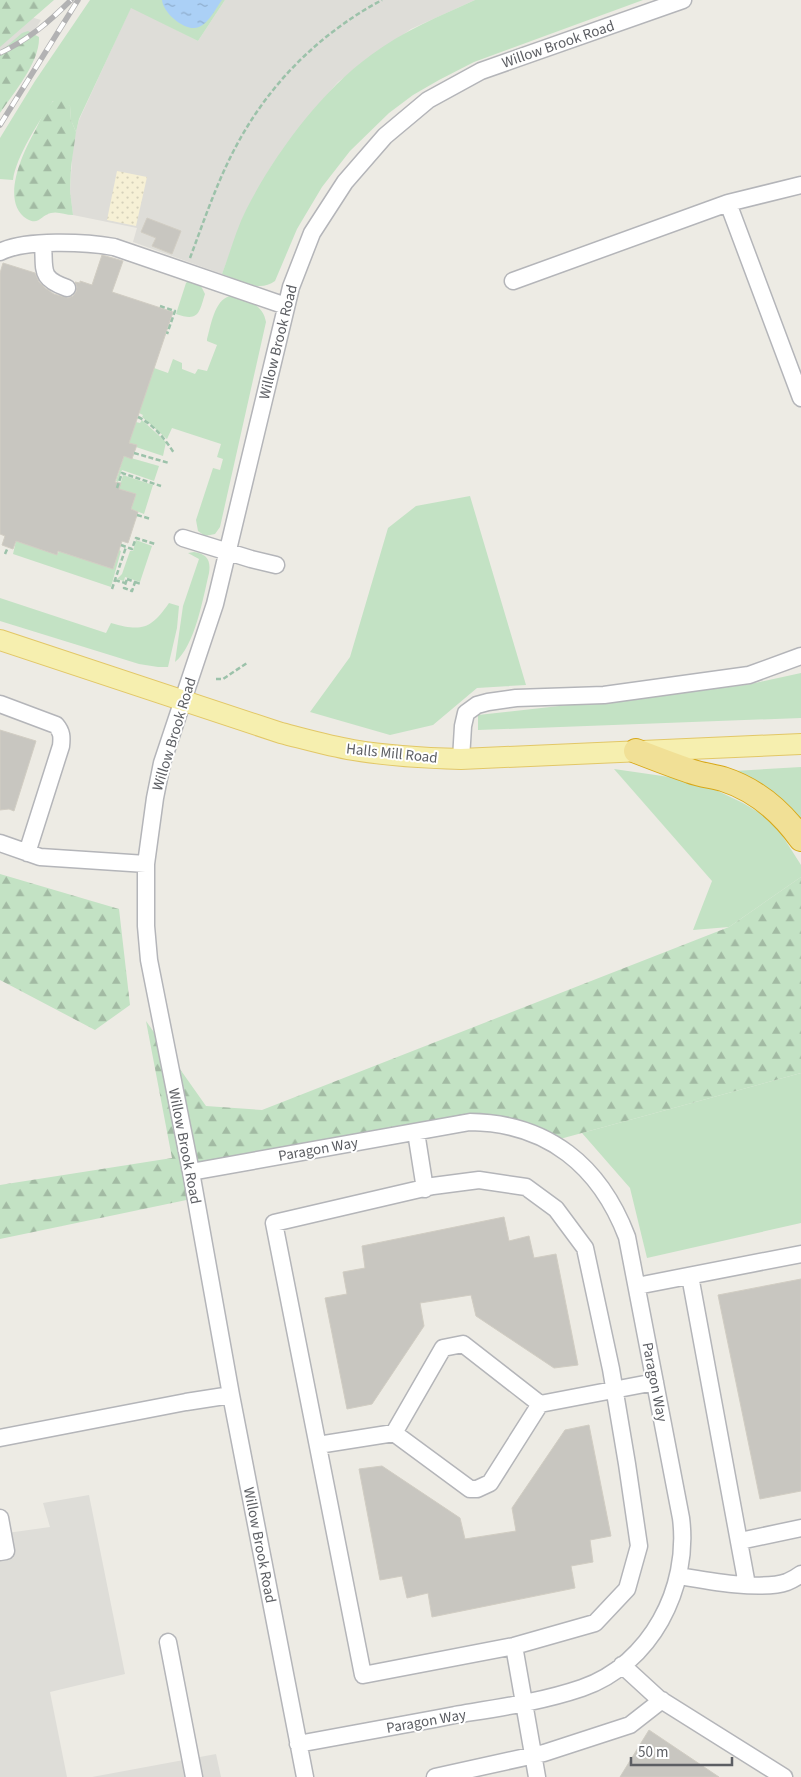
<svg xmlns="http://www.w3.org/2000/svg" width="801" height="1777" viewBox="0 0 801 1777" font-family="'Source Sans 3',sans-serif">
<style>
.industrial{fill:#deddd8}
.grass{fill:#c3e2c4}
.forest{fill:url(#forest-firs)}
.sand{fill:url(#sand-dots)}
.water{fill:url(#water-ripples)}
.building{fill:#c8c6c0;stroke:#d1cdc3}
.lines{fill:none;stroke-linecap:round;stroke-linejoin:round}
.minor-casing{stroke:#b4b5b9;stroke-width:19}
.major-casing{stroke:#e2c767;stroke-width:22}
.highway-casing{stroke:#d8a818;stroke-width:26}
.path{stroke:#9cc2aa;stroke-width:2.5;stroke-dasharray:5 2.5;stroke-linecap:butt}
.minor{stroke:#fff;stroke-width:16}
.major{stroke:#f6efaf;stroke-width:20}
.highway{stroke:#f1e096;stroke-width:24}
.rail-casing{stroke:#b2b2b3;stroke-width:5.5}
.rail{stroke:#fff;stroke-width:4;stroke-dasharray:11;stroke-linecap:butt}
.labels{text-anchor:middle;stroke-width:4;stroke-linejoin:round;paint-order:stroke}
.street-label{font-size:15px;fill:#5c5e63;stroke:#fff}
</style>
<defs>
<pattern id="forest-firs" width="22" height="20" patternUnits="userSpaceOnUse" patternTransform="scale(1.25)"><rect width="22" height="20" fill="#c3e2c4"/><path d="M5 1l3.5 6h-7zM16 11l3.5 6h-7z" fill="#a2baa3"/></pattern>
<pattern id="sand-dots" width="8" height="8" patternUnits="userSpaceOnUse" patternTransform="scale(1.25)"><rect width="8" height="8" fill="#f6f0d5"/><path d="M2 2h.1M6 6h.1" fill="none" stroke="#d5d0ba" stroke-width="1.8" stroke-linecap="round"/></pattern>
<pattern id="water-ripples" width="26" height="14" patternUnits="userSpaceOnUse" patternTransform="scale(1.25)"><rect width="26" height="14" fill="#abd0f6"/><path d="M2 4q2-2 4 0t4 0M15 11q2-2 4 0t4 0" fill="none" stroke="#8eaccb"/></pattern>
</defs>
<rect width="100%" height="100%" fill="#edebe4"/>
<path class="industrial" d="M225,0H475L411,29L338,82L306,119L272,165L246,211L222,274L133,242L137,228L73,215L70,191L73,143L79,120L131,7L198,41Z
M0,8L41,20L0,84Z
M89,1495L125,1674L50,1692L67,1777H0V1534L50,1527L43,1503Z
M216,1754L221,1777H92Z"/>
<path class="grass" d="M90,0H225L198,41L131,8L79,119L76,132L71,120L70,106L53,101C39,121 16,157 13,180L0,179V138L35,81Z
M475,0H643L474,62L439,80L413,95L389,113L350,151L322,187L297,229L275,281C259,293 239,280 222,274C230,253 236,230 246,210C274,155 321,91 371,55C403,31 440,16 475,0Z
M188,281L201,286L205,294C199,313 199,322 176,314L186,283Z
M230,296C246,299 263,304 266,322L220,527L215,534L205,536L198,531L196,520L213,468L220,470L223,459L217,457L221,444L172,428L167,439L142,417L143,415L139,413L154,368L168,373L173,359L182,363V369L195,374L198,369L207,371L217,345L207,341V339C211,326 214,300 230,296Z
M142,420L166,442L163,456L136,447L137,445L129,443L136,422L140,423Z
M124,456L159,466L154,481L122,470L118,482L116,481Z
M123,475L153,485L144,514L131,509L136,494L119,489Z
M470,496L526,685L477,688L433,725L390,735L310,712L350,657L388,528L416,506Z
M136,540L152,546L140,582L125,577L124,581L117,579L122,574L130,551H133Z
M16,541L57,555L59,551L113,569L119,550L121,551L111,587L13,554Z
M194,552C207,554 211,560 209,573C203,598 195,646 175,662L183,606L199,559L188,553Z
M0,598L106,633L111,623C142,632 151,629 169,603L179,606L177,628L168,667H158L139,664L0,621Z
M801,673V718L478,730V715L746,685Z
M801,767V828L734,771Z
M614,769L697,781L743,803L773,821L801,865V877L729,927L693,930L712,881Z
M801,1073V1223L647,1258L630,1188L582,1133Z"/>
<path class="forest" d="M0,0H54L0,47Z
M28,31L39,37C40,62 14,92 0,113V52L22,33Z
M56,99L63,101L70,106L71,120L76,132L71,167L70,191L73,215C65,215 58,211 51,213C41,215 39,226 27,219C0,202 22,154 35,131C40,121 46,106 56,99Z
M0,874L119,909L130,1005L95,1030L0,980Z
M801,877V1073L549,1142L470,1121L191,1169L196,1198L0,1239V1185L172,1158L146,1021L206,1106L262,1110L729,927Z"/>
<path class="sand" d="M117,171L147,177L136,226L107,220Z"/>
<path class="water" d="M162,0H222C216,8 209,23 199,27C186,33 163,13 162,0Z"/>
<path class="building" d="M147,218L181,231L172,254L152,246L156,238L141,232Z
M102,255L123,261L112,292L173,312L129,443L137,445L134,453L132,459L124,456L115,482L121,483L119,489L136,494L131,509L138,512L128,543L122,541L113,569L58,551L57,555L16,541L13,549L2,545L5,536L0,534V273L3,263L35,273L39,282L45,288L54,294L68,298L73,296L76,292L77,287L75,282L80,283V281L92,285Z
M0,730L36,741L14,811L9,809L0,810Z
M504,1217L509,1241L529,1236L534,1258L556,1254L578,1365L554,1368L476,1316L471,1295L420,1303L424,1326L372,1404L347,1409L325,1298L347,1294L343,1272L365,1268L362,1246Z
M801,1279V1491L760,1499L718,1295Z
M589,1425L611,1536L590,1540L593,1562L571,1566L575,1588L432,1617L428,1593L407,1598L402,1576L380,1580L359,1469L382,1466L460,1518L465,1539L516,1531L512,1508L565,1430Z
M649,1730L719,1777H620Z"/>
<g class="lines">
<g class="minor-casing">
<path id="minor" d="M801,185L728,203L801,398
M43,244C45,271 39,278 67,288
M0,252C25,239 86,242 114,247L286,306
M513,281L728,203
M183,538L251,559L276,565
M0,704L56,725C62,732 62,737 61,746L27,853
M461,759L463,726L466,713L477,705L488,702L516,698L604,695L749,675L801,656
M0,843L40,857L146,864
M416,1132L425,1189
M191,1172L470,1122C548,1123 600,1166 627,1237L681,1518C690,1588 651,1664 582,1688C541,1702 497,1708 455,1715C403,1725 351,1734 298,1744
M479,1180L526,1187L556,1209L585,1248L611,1369L627,1464L639,1546L627,1589L595,1623L514,1646L363,1675L274,1223L433,1186Z
M690,1276L747,1585
M637,1286L801,1254
M540,1404L490,1483L477,1489H470L394,1433L443,1348L463,1344L540,1404L655,1382
M0,1438L186,1402L231,1395
M318,1445L394,1433
M0,1518L6,1551L0,1552
M740,1541L801,1528
M679,1576C707,1581 762,1591 787,1582C792,1580 797,1577 801,1574
M168,1642L194,1777
M514,1646L537,1777
M622,1665L658,1698L784,1777
M305,1777L231,1395L191,1172L149,960L146,926V864L155,798L162,763L215,604L291,287L312,233L345,182L385,136L428,100L481,71L683,0
M435,1777L544,1753L630,1725L662,1700"/>
</g>
<g class="major-casing">
<path id="major" d="M0,640L281,733C305,739 329,746 353,750C389,756 425,758 461,759L801,744"/>
</g>
<g class="highway-casing">
<path id="highway" d="M636,751C654,758 672,765 690,771C701,775 712,776 723,779C757,790 781,811 801,839"/>
</g>
<path class="path" d="M190,258C205,218 219,176 240,139C273,80 322,32 382,0
M160,306L175,311L167,334
M138,417C153,424 165,439 174,453
M134,453L169,463
M117,488L122,473L161,486
M137,515L151,519
M121,545L132,549L136,538L155,544
M5,554L8,547
M127,579L135,582L132,591L124,588Z
M115,580L125,583
M135,582L141,584
M112,589L126,547
M216,679H223L247,663"/>
<use href="#minor" class="minor"/>
<use href="#major" class="major"/>
<use href="#highway" class="highway"/>
<g class="rail-casing">
<path id="rail" d="M0,53C28,40 49,22 71,0
M0,125L78,0"/>
</g>
<use href="#rail" class="rail"/>
</g>
<g class="labels">
<g class="street-label">
<text transform="translate(558 44) rotate(-19)" y="5">Willow Brook Road</text>
<text transform="translate(278 342) rotate(-76)" y="5">Willow Brook Road</text>
<text transform="translate(174 734) rotate(-73)" y="5">Willow Brook Road</text>
<text transform="translate(392 753) rotate(6)" y="5">Halls Mill Road</text>
<text transform="translate(185 1146) rotate(79)" y="5">Willow Brook Road</text>
<text transform="translate(318 1149) rotate(-10)" y="5">Paragon Way</text>
<text transform="translate(655 1382) rotate(79)" y="5">Paragon Way</text>
<text transform="translate(260 1545) rotate(79)" y="5">Willow Brook Road</text>
<text transform="translate(426 1721) rotate(-10)" y="5">Paragon Way</text>
</g>
</g>
<path d="M631 1757v8h101v-8" fill="none" stroke="#5c5e63" stroke-width="2.5"/>
<text x="638" y="1757" font-size="15" fill="#5c5e63" stroke="#ffffff" stroke-width="4" paint-order="stroke">50 m</text>
</svg>
